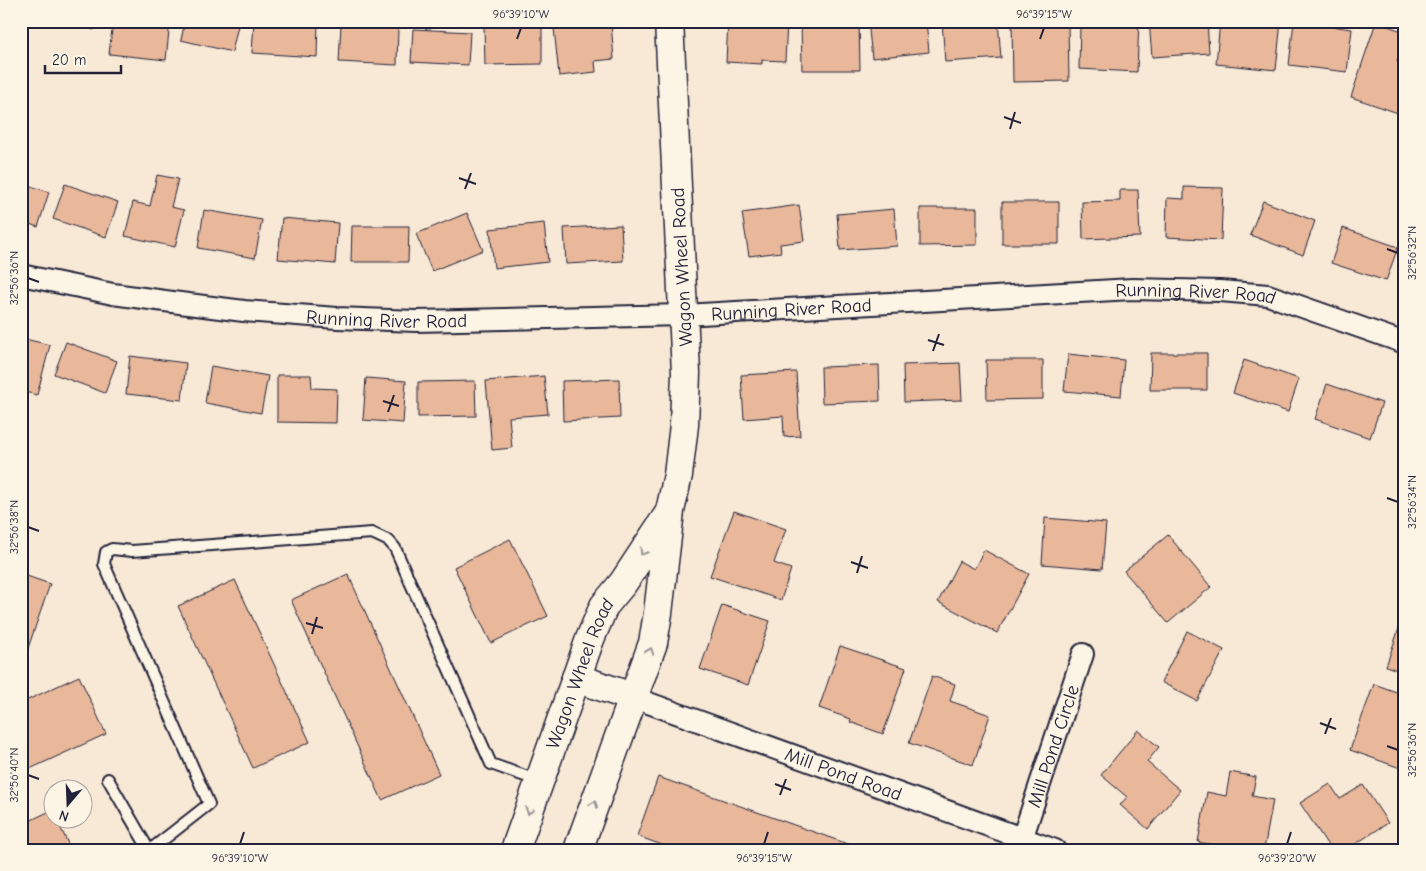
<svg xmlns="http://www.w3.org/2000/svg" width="1426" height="871" viewBox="0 0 1426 871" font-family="'Comic Neue',sans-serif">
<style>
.building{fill:#e9b89a;stroke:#22223b}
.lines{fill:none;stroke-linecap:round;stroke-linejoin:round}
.lane-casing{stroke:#22223b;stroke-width:14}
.street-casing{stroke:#22223b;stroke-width:24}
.secondary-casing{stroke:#22223b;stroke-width:31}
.lane{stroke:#fcf5e5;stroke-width:10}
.street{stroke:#fcf5e5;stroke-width:20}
.secondary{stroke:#fcf5e5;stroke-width:28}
.oneway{stroke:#9a9698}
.ticks{fill:none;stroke:#22223b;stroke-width:2}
.labels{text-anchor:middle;stroke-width:4.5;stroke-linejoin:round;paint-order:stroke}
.street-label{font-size:19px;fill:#22223b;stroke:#fcf5e5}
.neatline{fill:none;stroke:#22223b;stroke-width:2}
.ticks-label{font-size:12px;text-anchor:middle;fill:#22223b}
</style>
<rect width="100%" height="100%" fill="#f8e9d6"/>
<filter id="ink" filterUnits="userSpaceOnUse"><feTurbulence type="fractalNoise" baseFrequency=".02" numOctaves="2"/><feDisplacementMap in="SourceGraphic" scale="10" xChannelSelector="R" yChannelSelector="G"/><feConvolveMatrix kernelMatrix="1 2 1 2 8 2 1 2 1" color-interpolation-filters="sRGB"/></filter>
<g filter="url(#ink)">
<path class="building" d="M68,21H97L94,30Z
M113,21H170L166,60L109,54Z
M185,21H239L232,52L181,40Z
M254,21H318L317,57L252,53Z
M728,21L787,22L785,61L762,60V64L726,62Z
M801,21H859L860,70H802Z
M868,21H926L929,52L872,58Z
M942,21H998L1001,58L945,62Z
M1012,21L1068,22L1069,81L1013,82Z
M1106,21H1139L1137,72L1079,69L1080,24L1106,25Z
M1149,21H1207L1209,53L1152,57Z
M1220,21H1281L1276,70L1216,64Z
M1294,21H1330V26L1352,29L1347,72L1289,65Z
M1376,22L1405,32V38L1397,62L1405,64L1404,115L1351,97Z
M611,23L614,59L595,61L596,72L559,76L554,28Z
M341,24L398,27L397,65L339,62Z
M542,25V64L485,65L484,26Z
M413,29L470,32L468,65L411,62Z
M157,175L178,179L171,207L184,210L175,247L125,236L133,202L150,206Z
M21,183L49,192L38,227L21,221Z
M65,184L118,202L106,237L53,219Z
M1184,187L1223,188L1221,240L1166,237L1167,198L1184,199Z
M1120,190H1138L1140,237L1083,239L1082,202L1120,201Z
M1263,201L1315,221L1303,255L1250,235Z
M1002,202H1059V244H1002Z
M799,205L804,241L780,244L781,252L749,256L742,213Z
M920,208H977V245L920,246Z
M894,209L897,246L840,250L837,214Z
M204,210L262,220L255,258L198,248Z
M467,213L483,250L432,271L416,234Z
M282,218L338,223L335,264L278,259Z
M544,223L548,262L494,268L490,229Z
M621,225L623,261L566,264L564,228Z
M352,226H409L408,262H351Z
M1343,228L1398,247L1386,281L1331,263Z
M21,338L50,345L37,395L21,391Z
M66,342L117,361L105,393L54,374Z
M1151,353H1207V390H1150Z
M1068,354L1124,360L1121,396L1064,391Z
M130,356L186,363L182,400L126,394Z
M986,360H1043V399L987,400Z
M1244,360L1299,379L1288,412L1233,393Z
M960,363L962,400L904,402L903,365Z
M879,365L880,401L822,403L821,367Z
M211,366L268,376L261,413L205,403Z
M796,372L800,436L784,437L783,416L744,419L741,375Z
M277,375H311L312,388L337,389L336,423L277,422Z
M544,376L548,414L509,417L512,448L492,450L486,381Z
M366,378L406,381L403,423L363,420Z
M619,379L620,418L563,421L562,381Z
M475,381L476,416L418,417V382Z
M1327,384L1382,403L1370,438L1315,419Z
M734,511L786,529L774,563L791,569L781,600L710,576Z
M1045,518L1106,523L1102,569L1042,564Z
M1168,535L1211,587L1168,623L1124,571Z
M510,539L548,616L491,643L454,567Z
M984,550L1029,574L997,633L938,602L959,561L974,569Z
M21,574L50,584L26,654L21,652Z
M348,574L439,774L382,800L291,600Z
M235,580L310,742L253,768L178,606Z
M722,605L770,621L748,685L700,669Z
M1405,611V673L1386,666Z
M1187,631L1224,650L1197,701L1161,682Z
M840,646L906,668L883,734L850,722L851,719L819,708Z
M79,676L106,734L21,773V703Z
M932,676L955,684L950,701L990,715L973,765L909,743Z
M1374,684L1405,695V723L1402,722L1398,735L1405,737V764L1403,769L1350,750Z
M1138,730L1159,747L1147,762L1180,790L1148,829L1120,805L1127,797L1101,775Z
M1230,772L1256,777L1252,796L1273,800L1264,850H1241L1198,842L1207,792L1226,796Z
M658,777L865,850H676L637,836Z
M1330,784L1340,799L1363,785L1388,823L1346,850H1331L1300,803Z
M52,810V818H56L71,850H21V825Z"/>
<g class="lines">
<g class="lane-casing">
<path id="lane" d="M108,779L149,850
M150,850L209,804L104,564L106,552L112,549L132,551L372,533L389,541L395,548L491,764L539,781"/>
</g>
<g class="street-casing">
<g id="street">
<path id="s1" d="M21,275L113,294L180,303L244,311L337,318L416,321L684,315L1132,289L1220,291L1268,295L1405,343"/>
<path id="s2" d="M632,697L1055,850"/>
<path id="s3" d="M1022,839L1083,654"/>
</g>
</g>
<g class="secondary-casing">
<g id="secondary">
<path d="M576,678L632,697"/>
<path id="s4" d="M515,850L590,639L604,606L623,583L668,515"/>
<path d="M578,850L653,643L658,613L670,511L678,475L684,425L686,373L669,21"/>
</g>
</g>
<use href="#lane" class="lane"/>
<use href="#street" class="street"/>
<use href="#secondary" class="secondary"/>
</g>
<defs><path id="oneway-chevron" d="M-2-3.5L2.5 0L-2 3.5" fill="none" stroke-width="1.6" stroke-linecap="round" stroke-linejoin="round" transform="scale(1.25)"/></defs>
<g class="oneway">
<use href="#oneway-chevron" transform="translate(643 552) rotate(123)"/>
<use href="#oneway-chevron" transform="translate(650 651) rotate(-70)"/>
<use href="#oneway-chevron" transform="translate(594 804) rotate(-70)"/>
<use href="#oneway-chevron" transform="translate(529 811) rotate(110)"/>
</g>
</g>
<path class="ticks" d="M517,39L521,28M1040,39L1044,28M1004,117L1021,123M1010,129L1015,112M459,178L476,184M465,189L471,173M1387,249L1398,253M28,278L39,282M928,340L944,345M933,351L939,334M383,401L399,406M388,412L394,395M1387,498L1398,502M28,527L39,531M851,562L868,568M857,573L862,556M306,623L323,628M312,634L317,617M1320,723L1336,729M1325,734L1331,718M1387,746L1398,750M28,775L39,779M775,784L791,790M780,795L786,779M240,844L244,832M764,844L768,832M1287,844L1291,832"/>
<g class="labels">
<g class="street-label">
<text transform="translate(681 267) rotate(-93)" y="7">Wagon Wheel Road</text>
<text dy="7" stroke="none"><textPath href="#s1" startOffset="1179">Running River Road</textPath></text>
<text dy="7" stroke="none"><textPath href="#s1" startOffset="774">Running River Road</textPath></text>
<text dy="7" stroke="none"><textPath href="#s1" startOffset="369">Running River Road</textPath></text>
<text dy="7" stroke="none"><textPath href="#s4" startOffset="188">Wagon Wheel Road</textPath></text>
<text dy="7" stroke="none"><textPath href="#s3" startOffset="98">Mill Pond Circle</textPath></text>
<text dy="7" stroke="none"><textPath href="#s2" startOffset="225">Mill Pond Road</textPath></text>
</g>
</g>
<rect width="1426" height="871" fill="none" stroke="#fcf5e5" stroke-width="55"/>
<g transform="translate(68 804) rotate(199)"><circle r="24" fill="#fcf5e5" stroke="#a5a1a1"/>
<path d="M0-4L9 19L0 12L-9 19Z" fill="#22223b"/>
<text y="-8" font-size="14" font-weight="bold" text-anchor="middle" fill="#22223b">N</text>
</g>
<path d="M45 65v8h76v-8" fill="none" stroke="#22223b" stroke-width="2.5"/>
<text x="52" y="65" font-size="15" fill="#22223b" stroke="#fcf5e5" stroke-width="4" paint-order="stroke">20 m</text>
<rect x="28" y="28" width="1370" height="816" class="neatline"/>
<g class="ticks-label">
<text x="521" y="18">96°39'10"W</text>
<text x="1044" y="18">96°39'15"W</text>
<text transform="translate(1412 253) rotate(-90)" y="4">32°56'32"N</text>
<text transform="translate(14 278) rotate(-90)" y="4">32°56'36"N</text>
<text transform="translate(1412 502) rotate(-90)" y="4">32°56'34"N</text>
<text transform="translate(14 527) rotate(-90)" y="4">32°56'38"N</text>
<text transform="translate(1412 750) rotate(-90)" y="4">32°56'36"N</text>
<text transform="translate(14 775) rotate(-90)" y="4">32°56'40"N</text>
<text x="240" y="862">96°39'10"W</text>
<text x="764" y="862">96°39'15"W</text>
<text x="1287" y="862">96°39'20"W</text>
</g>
</svg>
